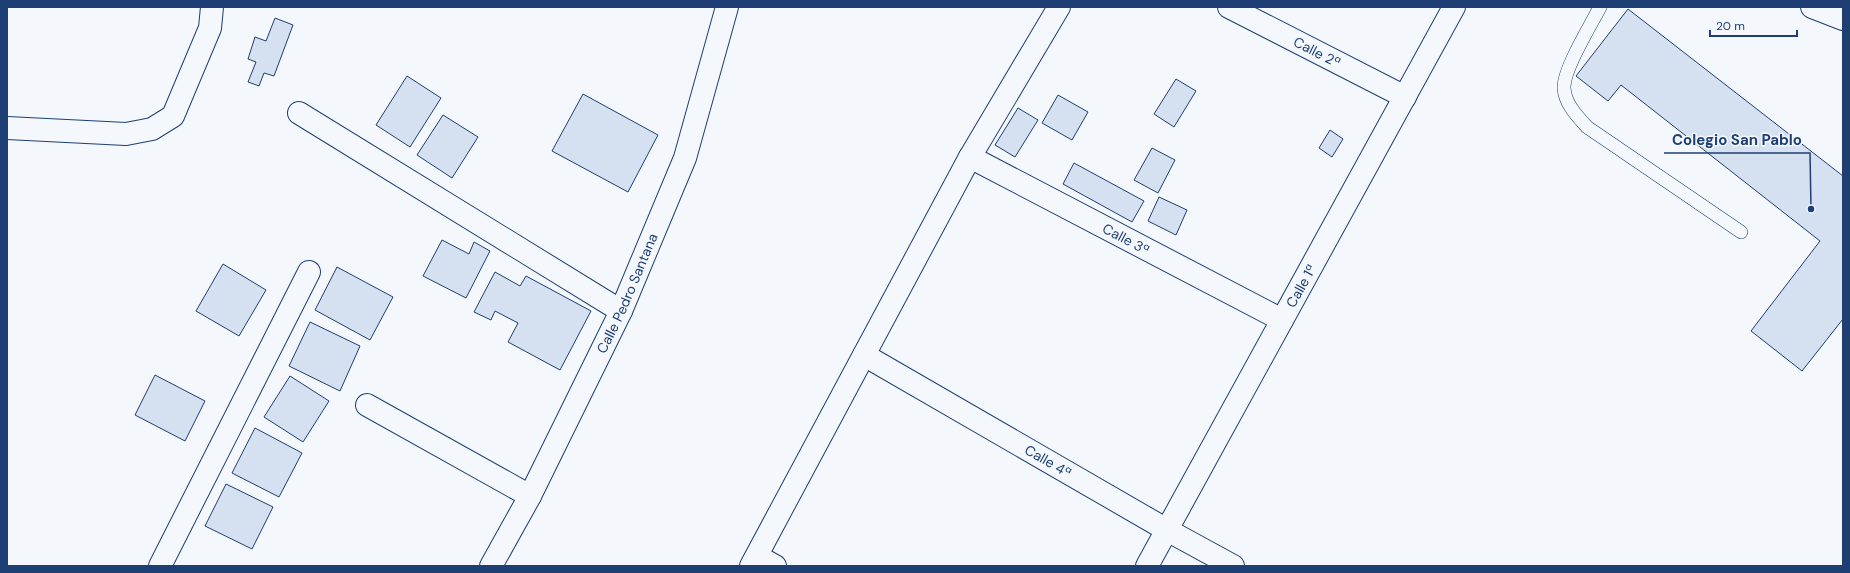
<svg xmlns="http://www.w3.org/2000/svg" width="1850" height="573" viewBox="0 0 1850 573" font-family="'DM Sans',sans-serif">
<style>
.building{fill:#d5e0f0;stroke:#1d3f73}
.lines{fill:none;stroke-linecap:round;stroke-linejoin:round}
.lane-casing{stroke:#1d3f73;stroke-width:14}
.street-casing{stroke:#1d3f73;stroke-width:24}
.secondary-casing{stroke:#1d3f73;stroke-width:24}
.lane{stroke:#f4f7fb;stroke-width:13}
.street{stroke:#f4f7fb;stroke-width:22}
.secondary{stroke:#f4f7fb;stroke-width:22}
.labels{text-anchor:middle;stroke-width:3;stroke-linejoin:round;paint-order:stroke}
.street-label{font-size:14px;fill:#1d3f73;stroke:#f4f7fb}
.leader{fill:none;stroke:#1d3f73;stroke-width:1.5}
.callout-dot{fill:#1d3f73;stroke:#f4f7fb;stroke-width:1.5}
.callout-label{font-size:15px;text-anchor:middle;font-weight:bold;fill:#1d3f73;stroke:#f4f7fb;stroke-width:3;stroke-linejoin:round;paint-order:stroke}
</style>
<rect width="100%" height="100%" fill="#f4f7fb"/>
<path class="building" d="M1628,9L1843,176V319L1802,371L1751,331L1820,241L1621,85L1608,101L1576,76Z
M275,18L293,25L274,76L264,73L259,86L248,82L256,62L248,59L255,37L266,41Z
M407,76L441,98L410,147L376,125Z
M1176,79L1196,91L1174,127L1154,114Z
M583,94L658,135L628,192L552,151Z
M1058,95L1088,112L1072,140L1042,123Z
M1018,108L1038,120L1015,157L995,145Z
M443,115L478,137L452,178L417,155Z
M1330,130L1343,139L1332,157L1319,148Z
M1152,148L1175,160L1158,193L1134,180Z
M1074,163L1144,201L1132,222L1063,184Z
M1159,197L1187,210L1176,235L1148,221Z
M442,240L469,254L474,242L490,251L466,298L423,276Z
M223,264L266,290L239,336L196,311Z
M337,267L393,297L370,340L315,310Z
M495,272L520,286L526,276L591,311L560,370L508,342L518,323L495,311L491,320L474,312Z
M310,322L360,346L340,391L289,366Z
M155,375L205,401L185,441L135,415Z
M290,376L329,401L303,442L264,417Z
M255,428L302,453L279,497L232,473Z
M226,484L273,507L252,549L205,526Z"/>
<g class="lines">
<g class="lane-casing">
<path id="lane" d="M1600,7C1591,25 1563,70 1564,88C1565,104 1577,116 1587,127L1741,232"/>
</g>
<g class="street-casing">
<g id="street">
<path d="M1229,7L1405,97"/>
<path d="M299,113L621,311"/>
<path d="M7,128L126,134L152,129L173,116L210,28L212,7"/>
<path d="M970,157L1282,320"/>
<path d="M864,355L1167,530L1233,566"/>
<path d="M367,405L530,496"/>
<path d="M757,556L775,566"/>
<path d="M160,566L309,272"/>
<path id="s1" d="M491,566L530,496L621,311L685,158L727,7"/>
<path d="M751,566L970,157L1059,7"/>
<path d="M1147,566L1454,7"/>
</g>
</g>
<g class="secondary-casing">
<path id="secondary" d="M1812,7L1843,19"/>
</g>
<use href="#lane" class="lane"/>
<use href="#street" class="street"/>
<use href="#secondary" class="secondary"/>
</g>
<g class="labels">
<g class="street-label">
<text transform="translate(1317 52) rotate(27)" y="5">Calle 2ª</text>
<text transform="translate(1126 239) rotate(28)" y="5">Calle 3ª</text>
<text transform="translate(1301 286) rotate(-61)" y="5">Calle 1ª</text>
<text dy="5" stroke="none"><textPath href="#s1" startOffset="305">Calle Pedro Santana</textPath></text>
<text transform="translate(1048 461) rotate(30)" y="5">Calle 4ª</text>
</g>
</g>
<path class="leader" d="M1811 209L1810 153H1664"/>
<circle class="callout-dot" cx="1811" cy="209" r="4"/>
<g class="callout-label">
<text x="1737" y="145">Colegio San Pablo</text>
</g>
<rect width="1850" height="573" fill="none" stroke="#1d3f73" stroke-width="16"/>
<path d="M1710 30v6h87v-6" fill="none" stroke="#1d3f73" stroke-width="2"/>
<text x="1716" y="30" font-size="12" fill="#1d3f73" stroke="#f4f7fb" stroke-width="3" paint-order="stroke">20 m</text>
</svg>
